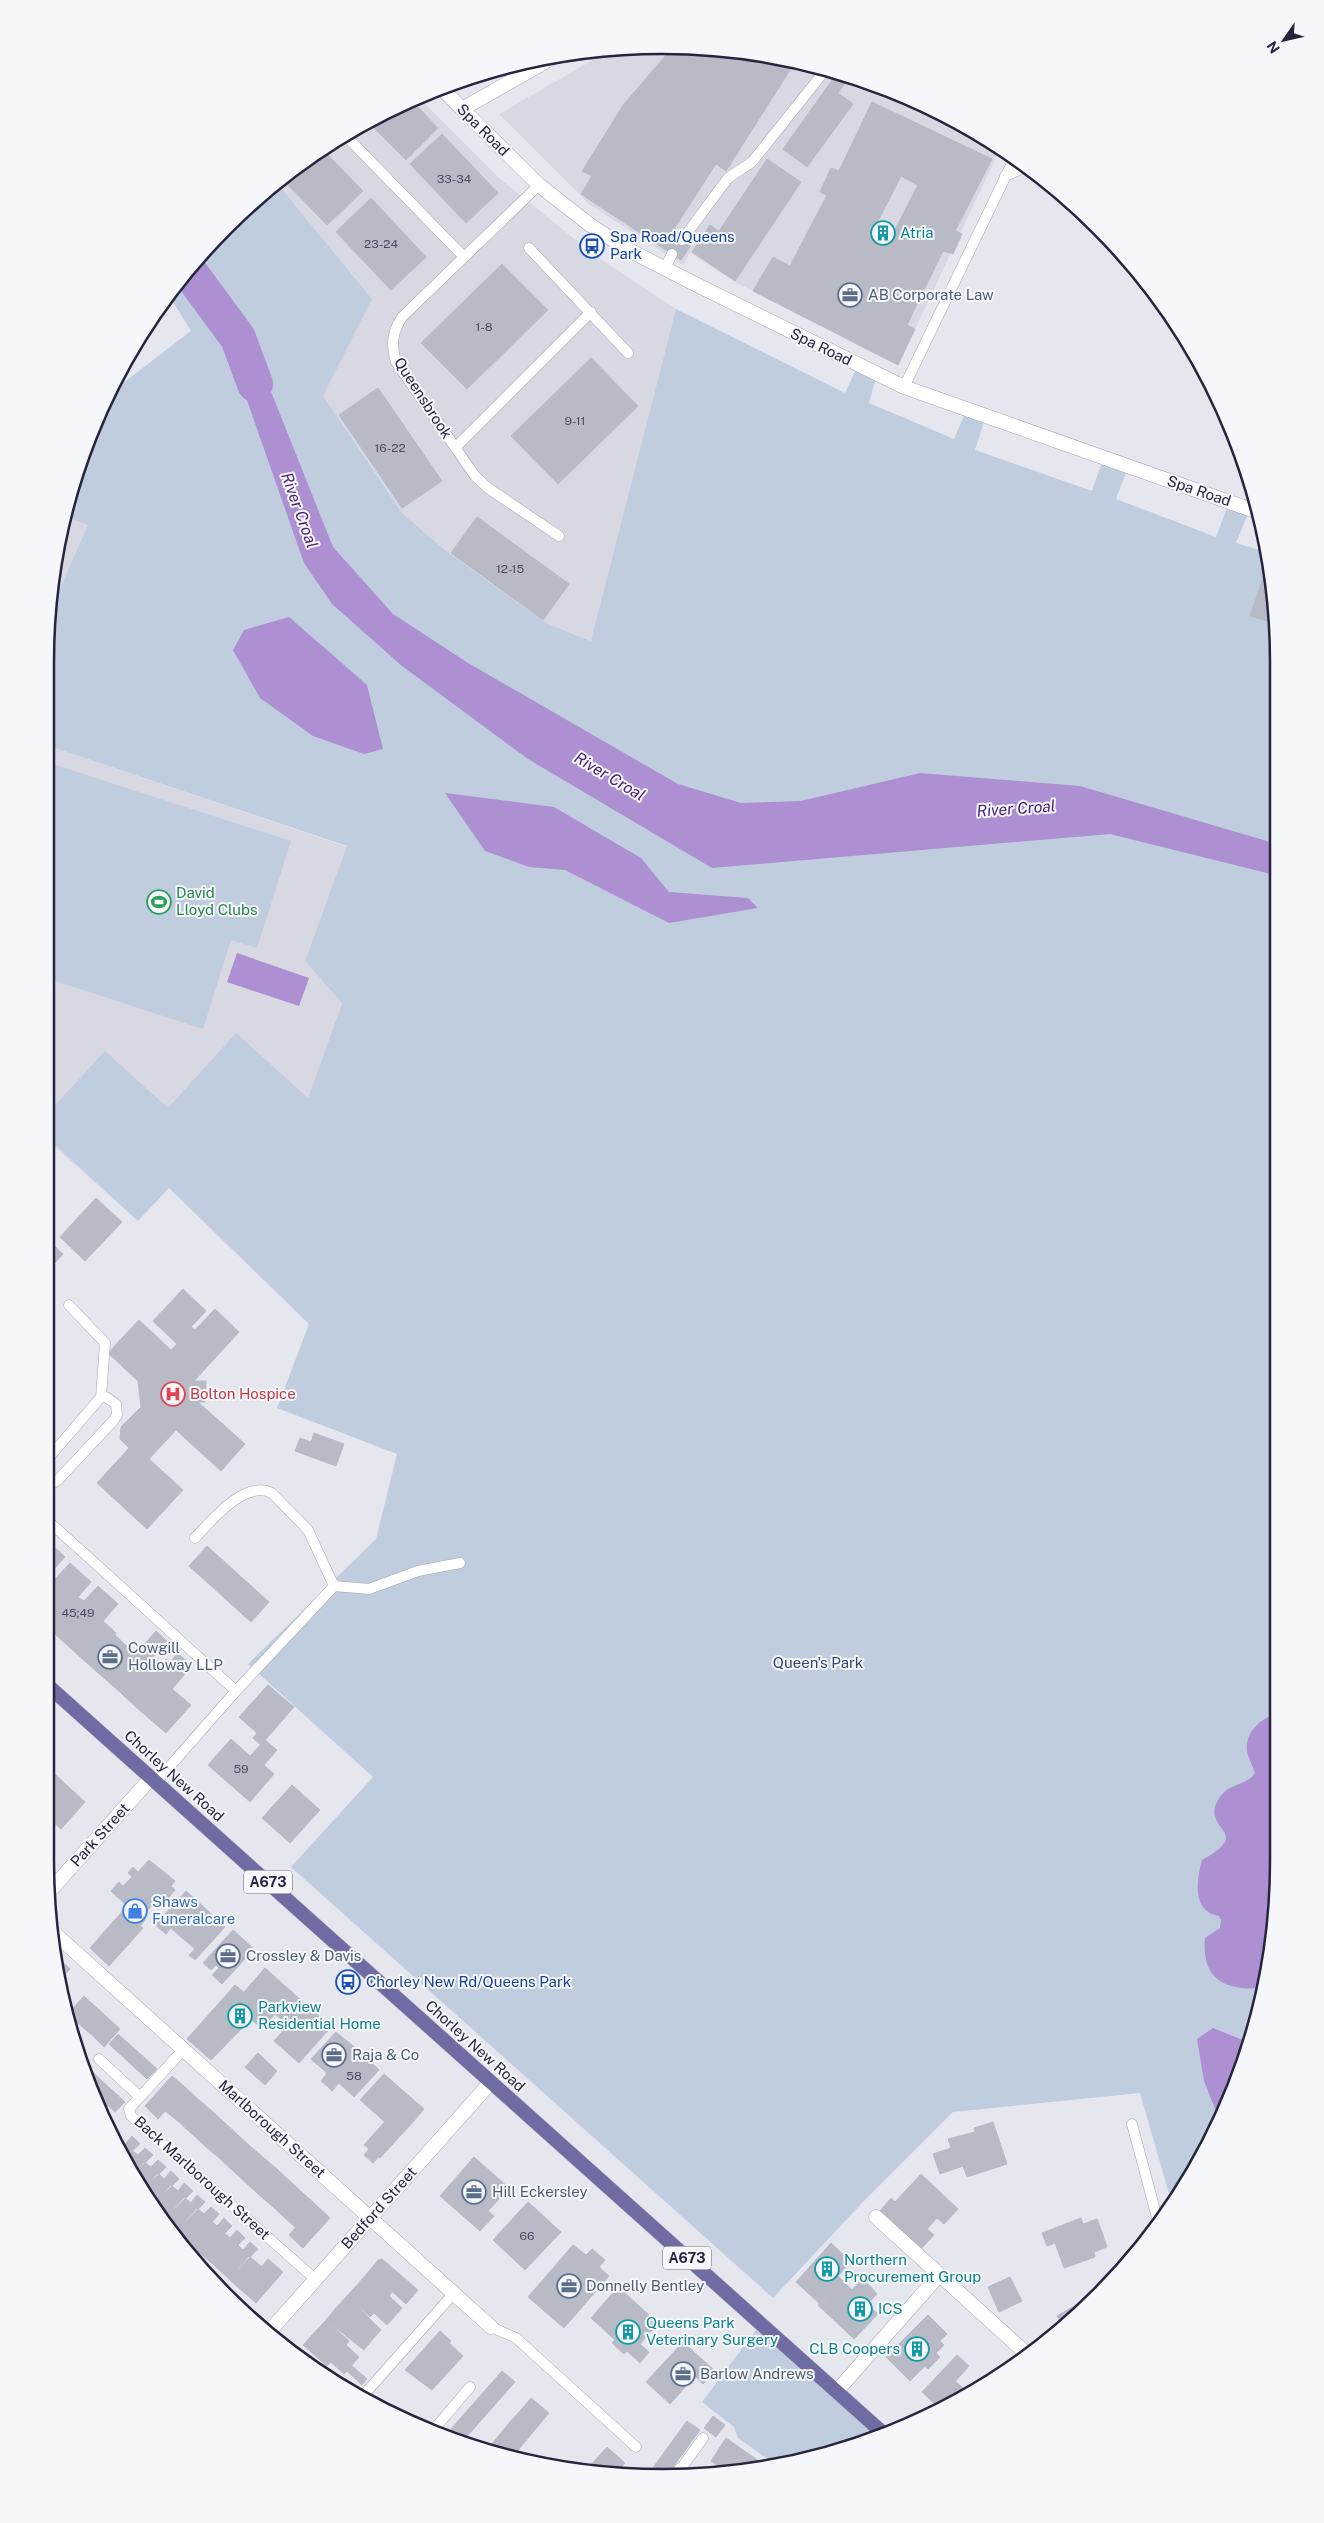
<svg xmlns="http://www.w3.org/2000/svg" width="1324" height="2523" viewBox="0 0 1324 2523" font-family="'Public Sans',sans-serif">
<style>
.built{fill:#d7d8e2}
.green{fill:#bfcdde}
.water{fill:#ad90d1}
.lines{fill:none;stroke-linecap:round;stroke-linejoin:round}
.river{stroke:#ad90d1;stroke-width:36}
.building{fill:#b8bac6;stroke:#b8bac8;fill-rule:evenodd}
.service-casing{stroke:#a5a5b3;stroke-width:11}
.minor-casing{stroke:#a5a5b3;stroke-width:15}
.secondary-casing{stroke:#a4a6ba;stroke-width:15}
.primary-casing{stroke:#c2c2ca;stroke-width:15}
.service{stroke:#fff;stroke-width:10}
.minor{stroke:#fff;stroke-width:14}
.secondary{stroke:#fff;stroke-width:14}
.primary{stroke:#6e6ca2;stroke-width:14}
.labels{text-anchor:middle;stroke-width:4;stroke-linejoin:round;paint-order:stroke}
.number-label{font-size:12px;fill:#4a4a62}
.shield{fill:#f6f7fa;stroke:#646478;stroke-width:1}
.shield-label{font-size:14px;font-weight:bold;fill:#262540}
.street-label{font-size:15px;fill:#262540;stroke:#f6f7fa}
.culture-label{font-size:15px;fill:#0d838f;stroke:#f6f7fa;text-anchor:start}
.transit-label{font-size:15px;fill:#164399;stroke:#f6f7fa;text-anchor:start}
.service-label{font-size:15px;fill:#4e5e75;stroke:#f6f7fa;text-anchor:start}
.leisure-label{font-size:15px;fill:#27864d;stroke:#f6f7fa;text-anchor:start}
.health-label{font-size:15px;fill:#be3a42;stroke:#f6f7fa;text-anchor:start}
.park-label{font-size:15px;fill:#304676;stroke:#f6f7fa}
.shop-label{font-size:15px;fill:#366cbe;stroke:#f6f7fa;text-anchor:start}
.water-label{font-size:16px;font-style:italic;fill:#4a207b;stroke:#f6f7fa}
.rim{fill:none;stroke:#262540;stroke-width:2.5}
</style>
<rect width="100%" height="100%" fill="#e6e7ee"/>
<path class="built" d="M703,46L822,66L935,109L999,151L898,365L737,283L690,253L683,265L589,204L499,114L612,49Z
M514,67L492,80L470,85L463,78Z
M419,98L499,178L592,253L676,309L592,641L546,623L446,551L402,513L322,396L372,299L277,183L354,128Z
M64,516L89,525L47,618Z
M46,745L347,847L305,961L342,1002L308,1098L209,1143L138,1221L46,1139Z"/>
<path class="green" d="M277,183L372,299L323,396L402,513L446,551L546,623L591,641L676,309L845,393L858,365L877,374L869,403L954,439L967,409L986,416L975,450L1092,491L1102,462L1126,472L1116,499L1216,537L1229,502L1250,509L1236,543L1266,552L1274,581L1278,1901L1258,2020L1215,2134L1172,2204L1140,2093L953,2112L863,2202L773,2298L291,1867L373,1777L248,1664L376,1539L397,1454L277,1408L309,1324L169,1188L138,1221L46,1136V1115L105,1051L168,1108L236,1033L308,1098L342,1003L305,961L347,846L46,745L47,618L88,525L64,516L66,502L106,396L191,331L168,294L255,198Z
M46,762L291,841L257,948L231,940L203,1029L46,978Z
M761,2323L884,2434L822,2457L776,2465L738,2438L734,2427L702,2402Z"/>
<path class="water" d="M238,338L250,339L333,547L393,614L468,663L678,784L741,803L801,801L920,773L1080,786L1274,843L1275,875L1110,834L712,868L528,759L402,666L332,604L304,563L236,369Z
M289,617L367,685L383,749L364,754L313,736L260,698L233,650L244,630Z
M445,793L554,807L641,858L669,892L748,898L758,908L669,923L565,870L529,867L485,851Z
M237,953L309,978L299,1006L227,982Z
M1277,1714L1278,1901L1263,1988C1226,1991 1201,1980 1205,1938L1220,1928L1221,1920L1219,1916C1191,1911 1197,1879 1202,1860C1253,1832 1205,1831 1216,1804C1226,1781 1245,1788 1255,1773C1253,1766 1248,1758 1247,1751C1245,1732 1261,1718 1277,1714Z
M1213,2028L1250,2043L1220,2121L1204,2081L1197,2039Z"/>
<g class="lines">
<path class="river" d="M188,270L238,338L255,384"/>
</g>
<path class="building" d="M703,46L795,62L726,171L716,164L672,232L691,245L681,260L581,194L592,176L582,171L624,104L673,47Z
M838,72L848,79L838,93L853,104L807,167L783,149Z
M412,101L438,128L406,160L367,121Z
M872,102L992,159L955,231L962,234L953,254L943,251L907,325L915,329L898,365L753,291L773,257L790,266L827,195L820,192L831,168L839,171ZM901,176L918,185L894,232L877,223Z
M442,134L498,193L466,223L410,164Z
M323,150L363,191L327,225L282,179Z
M767,159L801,182L735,281L692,252L710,225L719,231Z
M371,198L426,257L391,290L336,232Z
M502,264L548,310L467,389L421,343Z
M591,358L638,406L558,484L511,436Z
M378,388L442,481L402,508L339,415Z
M477,517L569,584L543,620L451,553Z
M1264,576L1274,581V623L1250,616Z
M96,1198L122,1222L85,1261L60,1237Z
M46,1238L63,1254L46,1273Z
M183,1289L206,1311L191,1327L195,1330L215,1309L239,1332L194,1381H206L205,1402H198L245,1444L221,1471L176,1430L149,1459L183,1490L147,1529L97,1483L129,1448L120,1439L121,1427L141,1407L138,1381L108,1353L139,1320L171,1350L177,1344L153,1321Z
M314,1433L344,1444L336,1466L295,1451L300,1438L311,1442Z
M50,1543L65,1557L45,1579V1547Z
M207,1546L269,1602L251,1622L189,1566Z
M70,1563L91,1582L78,1597L84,1601L98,1586L118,1604L103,1621L116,1633L88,1664L45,1625V1590Z
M45,1580L50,1584L45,1590Z
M156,1631L167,1641L121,1693L105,1679L131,1650L136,1654Z
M115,1635L131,1650L105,1679L88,1664Z
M178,1653L182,1657L137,1708L121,1693L146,1665L155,1672L166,1659L170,1662Z
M182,1657L192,1666L172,1689L191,1705L166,1733L137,1708Z
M268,1685L294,1707L261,1745L253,1738L257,1733L239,1717Z
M231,1739L250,1756L265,1740L277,1750L264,1765L274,1774L250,1802L208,1765Z
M45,1765L85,1802L61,1829L50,1819L45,1825Z
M292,1785L320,1810L290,1843L262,1818Z
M149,1860L175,1881L171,1886L175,1890L163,1904L157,1899L142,1917L145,1920L140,1926L143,1928L109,1966L90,1948L127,1906L111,1891L119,1882L123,1886L132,1877L128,1873L133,1867L138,1872Z
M186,1891L206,1909L181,1937L171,1928L166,1934L155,1925Z
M206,1909L225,1927L195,1960L189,1955L195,1949L181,1937Z
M233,1930L254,1949L222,1984L212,1975L219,1968L216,1965L211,1970L203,1963Z
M54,1954L70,1969L57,1983V1981Z
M265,1968L331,2027L299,2063L274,2041L288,2025L275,2014L262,2029L251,2019L211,2060L187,2039L235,1985L244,1992Z
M84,1996L96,2007L80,2025L68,2014Z
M96,2007L108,2018L92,2035L80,2025Z
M108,2018L120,2029L104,2047L92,2035Z
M336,2032L358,2050L327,2086L321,2081L327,2073L311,2059Z
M118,2034L157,2069L147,2079L109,2044Z
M358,2050L379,2070L354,2097L339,2083L332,2091L327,2086Z
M258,2053L277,2071L265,2085L245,2067Z
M87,2067L125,2102L115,2112L92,2091L83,2071Z
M384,2074L424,2109L413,2122L397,2108L385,2122L360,2100Z
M172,2076L186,2088L158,2119L145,2106Z
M186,2088L199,2100L179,2122L165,2111Z
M199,2100L212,2111L192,2134L179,2122Z
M397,2108L413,2122L380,2158L378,2157L373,2163L364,2155L369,2149L364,2145Z
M212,2111L225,2123L205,2146L192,2134Z
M993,2122L1007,2164L967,2177L963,2166L940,2174L933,2154L951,2148L948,2139L975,2132L974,2128Z
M225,2123L238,2135L218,2157L205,2146Z
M238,2135L251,2147L231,2169L218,2157Z
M132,2136L140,2144L123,2159L115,2141L118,2138L125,2144Z
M251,2147L264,2158L244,2181L231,2169Z
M145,2148L153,2155L132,2176L123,2159L131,2150L138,2155Z
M474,2157L509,2188L488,2211L494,2216L480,2231L440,2196Z
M264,2158L278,2170L257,2193L244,2181Z
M158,2160L166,2167L142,2191L132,2176L144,2162L151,2167Z
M278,2170L292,2183L272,2206L257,2193Z
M171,2171L179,2179L152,2206L142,2191L158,2173L164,2179Z
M921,2174L958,2209L944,2224L937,2218L927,2229L934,2235L921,2249L880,2211L891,2198L895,2202Z
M184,2183L193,2191L163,2220L152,2206L171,2185L178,2191Z
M292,2183L316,2205L296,2228L272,2206Z
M197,2195L205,2202L176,2232L163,2220L184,2197L191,2203Z
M528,2202L561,2232L525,2270L493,2240Z
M316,2205L330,2218L303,2248L289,2235Z
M211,2207L219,2214L212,2222L210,2220L189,2243L176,2232L197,2208L204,2214Z
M224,2218L232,2226L225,2233L223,2232L202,2255L189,2243L210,2220L217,2226Z
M1081,2218L1083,2224L1097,2219L1102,2232L1057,2248L1055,2243L1047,2246L1042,2233Z
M237,2230L245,2238L238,2245L237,2244L216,2267L202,2255L223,2232L230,2238Z
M1102,2232L1107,2247L1094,2252L1095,2257L1064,2268L1057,2248Z
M250,2242L258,2249L229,2279L216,2267L237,2244L243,2250Z
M831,2243L851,2262L838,2276L842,2280L820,2304L796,2282Z
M573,2245L586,2255L592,2249L605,2260L599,2267L609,2276L564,2328L528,2297Z
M249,2256L262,2267L241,2290L229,2279Z
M268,2259L283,2272L256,2303L241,2290Z
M382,2259L418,2290L406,2304L369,2271L378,2260Z
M369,2271L392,2292L389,2296L402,2308L395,2316L358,2284Z
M1010,2277L1022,2301L999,2312L988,2287Z
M862,2279L870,2286L836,2322L818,2305L842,2280L852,2290Z
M358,2284L395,2316L387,2325L374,2313L370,2317L347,2296Z
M870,2286L877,2294L867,2304L878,2314L854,2339L836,2322Z
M618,2287L658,2323L640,2344L649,2352L640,2363L627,2351L624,2354L612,2343L615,2340L591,2318Z
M1106,2288L1098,2297L1063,2327L1057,2316Z
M347,2296L381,2330L372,2340L336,2308Z
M336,2308L372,2340L364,2350L326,2320Z
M928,2315L947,2334L940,2341L944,2345L936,2353L940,2357L928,2369L925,2366L910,2381L886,2357Z
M326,2320L349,2341L346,2345L359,2357L352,2365L314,2333Z
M440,2331L451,2341L449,2343L463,2356L432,2390L405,2370Z
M314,2333L367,2379L362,2385L347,2371L344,2374L331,2362L327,2366L303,2345Z
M683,2342L715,2371L703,2384L695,2376L670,2404L646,2382Z
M957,2355L969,2366L935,2404L922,2392Z
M502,2371L515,2382L461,2443L444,2437Z
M955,2381L970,2394L942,2410L935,2404Z
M531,2398L549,2413L539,2425L521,2410Z
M521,2410L539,2425L529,2437L510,2422Z
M713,2416L725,2425L716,2437L704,2428Z
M687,2421L700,2430L666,2477H663L652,2469Z
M510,2422L529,2437L519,2449L500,2434Z
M500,2434L519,2449L511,2458L504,2457L490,2446Z
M726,2438L766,2466L728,2473L711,2461Z
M490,2446L504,2457L486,2451Z
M607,2447L625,2463L613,2475L592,2472L588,2468Z"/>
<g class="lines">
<g class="service-casing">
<path id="service" d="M344,134L464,257
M1005,176L1024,168
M539,185L402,317C392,333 391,344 396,362L475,476L488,488L559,536
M682,240L728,178L752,162L827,68
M529,248L628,353
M665,268L672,254
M904,387L1013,161
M455,448L591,312
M69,1305L105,1343L101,1397
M45,1488L57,1481L114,1420L117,1415L116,1404L106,1397H101L45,1462
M45,1518L236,1691
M195,1538C211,1521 245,1479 272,1493L308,1530L334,1586
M156,1782L236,1691L334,1586L369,1589L418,1571L460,1563
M183,2050L129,2109L131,2116L315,2279
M99,2059L140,2097
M1132,2124L1159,2225
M491,2327L516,2338L636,2447
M362,2397L454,2293
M431,2433L470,2387
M675,2477L703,2438"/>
</g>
<g class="minor-casing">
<path id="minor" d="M462,109L554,57
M48,1893L151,1778
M52,1931L491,2327
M876,2217L1028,2355
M267,2334L491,2082
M837,2391L939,2275
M681,2470L690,2477"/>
</g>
<g class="secondary-casing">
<path id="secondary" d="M441,88L539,185L590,225L627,249L695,284L904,387L1255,511"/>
</g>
<g class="primary-casing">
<path id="primary" d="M45,1683L884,2434"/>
</g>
<use href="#service" class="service"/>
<use href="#minor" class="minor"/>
<use href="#secondary" class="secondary"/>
<use href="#primary" class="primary"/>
</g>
<defs>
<g id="building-ring" transform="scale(1.25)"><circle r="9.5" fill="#f6f7fa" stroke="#0f9aa8" stroke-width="1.5"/><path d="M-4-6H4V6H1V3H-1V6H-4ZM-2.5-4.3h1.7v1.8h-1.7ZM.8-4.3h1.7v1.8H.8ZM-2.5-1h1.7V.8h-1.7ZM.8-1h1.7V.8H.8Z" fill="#0f9aa8"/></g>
<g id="bus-ring" transform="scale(1.25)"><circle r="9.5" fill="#f6f7fa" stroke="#1a4fb4" stroke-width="1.5"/><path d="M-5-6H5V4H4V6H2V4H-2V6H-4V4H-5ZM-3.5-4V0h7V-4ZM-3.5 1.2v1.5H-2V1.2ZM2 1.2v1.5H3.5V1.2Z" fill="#1a4fb4"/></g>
<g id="office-ring" transform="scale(1.25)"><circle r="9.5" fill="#f6f7fa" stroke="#5c6f8a" stroke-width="1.5"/><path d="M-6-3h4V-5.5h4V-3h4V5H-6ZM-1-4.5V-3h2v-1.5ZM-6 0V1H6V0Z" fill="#5c6f8a"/></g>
<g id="stadium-ring" transform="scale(1.25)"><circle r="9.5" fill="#f6f7fa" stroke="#2e9e5b" stroke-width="1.5"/><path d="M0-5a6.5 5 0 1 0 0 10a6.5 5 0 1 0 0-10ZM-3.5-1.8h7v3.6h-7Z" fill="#2e9e5b"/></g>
<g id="hospital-ring" transform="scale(1.25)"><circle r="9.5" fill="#f6f7fa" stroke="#e0444e" stroke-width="1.5"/><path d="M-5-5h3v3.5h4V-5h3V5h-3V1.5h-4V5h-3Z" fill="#e0444e"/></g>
<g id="shop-ring" transform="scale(1.25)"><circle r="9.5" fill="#f6f7fa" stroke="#3f7fe0" stroke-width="1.5"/><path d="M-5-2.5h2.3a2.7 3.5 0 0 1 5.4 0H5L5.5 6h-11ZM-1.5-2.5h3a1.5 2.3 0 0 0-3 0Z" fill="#3f7fe0"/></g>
</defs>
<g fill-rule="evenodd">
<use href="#building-ring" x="883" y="233"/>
<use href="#bus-ring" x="592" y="246"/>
<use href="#office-ring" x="850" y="295"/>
<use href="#stadium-ring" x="159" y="902"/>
<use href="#hospital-ring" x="173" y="1394"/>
<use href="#office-ring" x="110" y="1657"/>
<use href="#shop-ring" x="135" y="1911"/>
<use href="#office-ring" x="228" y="1956"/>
<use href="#bus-ring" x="348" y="1982"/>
<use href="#building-ring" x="240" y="2016"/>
<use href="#office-ring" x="334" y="2055"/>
<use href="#office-ring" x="474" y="2192"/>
<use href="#building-ring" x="827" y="2269"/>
<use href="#office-ring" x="569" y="2286"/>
<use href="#building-ring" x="860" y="2309"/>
<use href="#building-ring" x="628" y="2332"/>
<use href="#building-ring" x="917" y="2349"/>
<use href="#office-ring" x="683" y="2374"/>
</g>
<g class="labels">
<g class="number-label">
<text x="454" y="183">33-34</text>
<text x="381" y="248">23-24</text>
<text x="484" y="331">1-8</text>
<text x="575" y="425">9-11</text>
<text x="390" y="452">16-22</text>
<text x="510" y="573">12-15</text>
<text x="78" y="1617">45;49</text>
<text x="241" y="1773">59</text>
<text x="354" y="2080">58</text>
<text x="527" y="2240">66</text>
</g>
<g class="shield">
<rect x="244" y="1870.5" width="48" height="23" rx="4"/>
<rect x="663" y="2246.5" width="48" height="23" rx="4"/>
</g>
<g class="shield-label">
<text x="268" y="1887">A673</text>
<text x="687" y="2263">A673</text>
</g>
<g class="street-label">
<text transform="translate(483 130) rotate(45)" y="5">Spa Road</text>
<text transform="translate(821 347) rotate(26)" y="5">Spa Road</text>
<text transform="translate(423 398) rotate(57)" y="5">Queensbrook</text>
<text transform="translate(1199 491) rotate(19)" y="5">Spa Road</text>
<text transform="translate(174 1776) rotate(42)" y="5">Chorley New Road</text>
<text transform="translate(100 1835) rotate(-48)" y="5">Park Street</text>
<text transform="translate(475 2046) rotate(42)" y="5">Chorley New Road</text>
<text transform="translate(272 2129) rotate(42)" y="5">Marlborough Street</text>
<text transform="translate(202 2178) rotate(42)" y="5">Back Marlborough Street</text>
<text transform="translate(379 2208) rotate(-48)" y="5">Bedford Street</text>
</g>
<g class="culture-label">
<text x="900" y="238">Atria</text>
<text x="258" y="2012">Parkview<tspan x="258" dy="17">Residential Home</tspan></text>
<text x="844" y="2265">Northern<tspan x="844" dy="17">Procurement Group</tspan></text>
<text x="878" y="2314">ICS</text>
<text x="646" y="2328">Queens Park<tspan x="646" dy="17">Veterinary Surgery</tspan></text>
<text x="900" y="2354" text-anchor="end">CLB Coopers</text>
</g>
<g class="transit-label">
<text x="610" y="242">Spa Road/Queens<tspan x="610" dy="17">Park</tspan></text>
<text x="366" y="1987">Chorley New Rd/Queens Park</text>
</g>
<g class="service-label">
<text x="868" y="300">AB Corporate Law</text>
<text x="128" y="1653">Cowgill<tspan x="128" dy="17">Holloway LLP</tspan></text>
<text x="246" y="1961">Crossley &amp; Davis</text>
<text x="352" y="2060">Raja &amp; Co</text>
<text x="492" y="2197">Hill Eckersley</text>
<text x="586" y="2291">Donnelly Bentley</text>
<text x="700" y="2379">Barlow Andrews</text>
</g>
<g class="leisure-label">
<text x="176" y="898">David<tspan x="176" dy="17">Lloyd Clubs</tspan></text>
</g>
<g class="health-label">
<text x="190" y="1399">Bolton Hospice</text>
</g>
<g class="park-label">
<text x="818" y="1668">Queen's Park</text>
</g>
<g class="shop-label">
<text x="152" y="1907">Shaws<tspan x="152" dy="17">Funeralcare</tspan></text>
</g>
<g class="water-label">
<text transform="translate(300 510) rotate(70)" y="6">River Croal</text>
<text transform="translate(610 776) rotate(31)" y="6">River Croal</text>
<text transform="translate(1016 808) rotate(-4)" y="6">River Croal</text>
</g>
</g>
<path d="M0 0H1324V2523H0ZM662 54H662A608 608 0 0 1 1270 662V1861A608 608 0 0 1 662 2469H662A608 608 0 0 1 54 1861V662A608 608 0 0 1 662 54Z" fill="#f6f7fa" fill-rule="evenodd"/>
<path class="rim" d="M662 54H662A608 608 0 0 1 1270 662V1861A608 608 0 0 1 662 2469H662A608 608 0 0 1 54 1861V662A608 608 0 0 1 662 54Z"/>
<g transform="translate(1284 40) rotate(236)" stroke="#f6f7fa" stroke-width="4" paint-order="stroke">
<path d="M0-4L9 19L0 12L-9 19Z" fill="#262540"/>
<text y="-8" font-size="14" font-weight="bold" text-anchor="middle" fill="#262540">N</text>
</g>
</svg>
